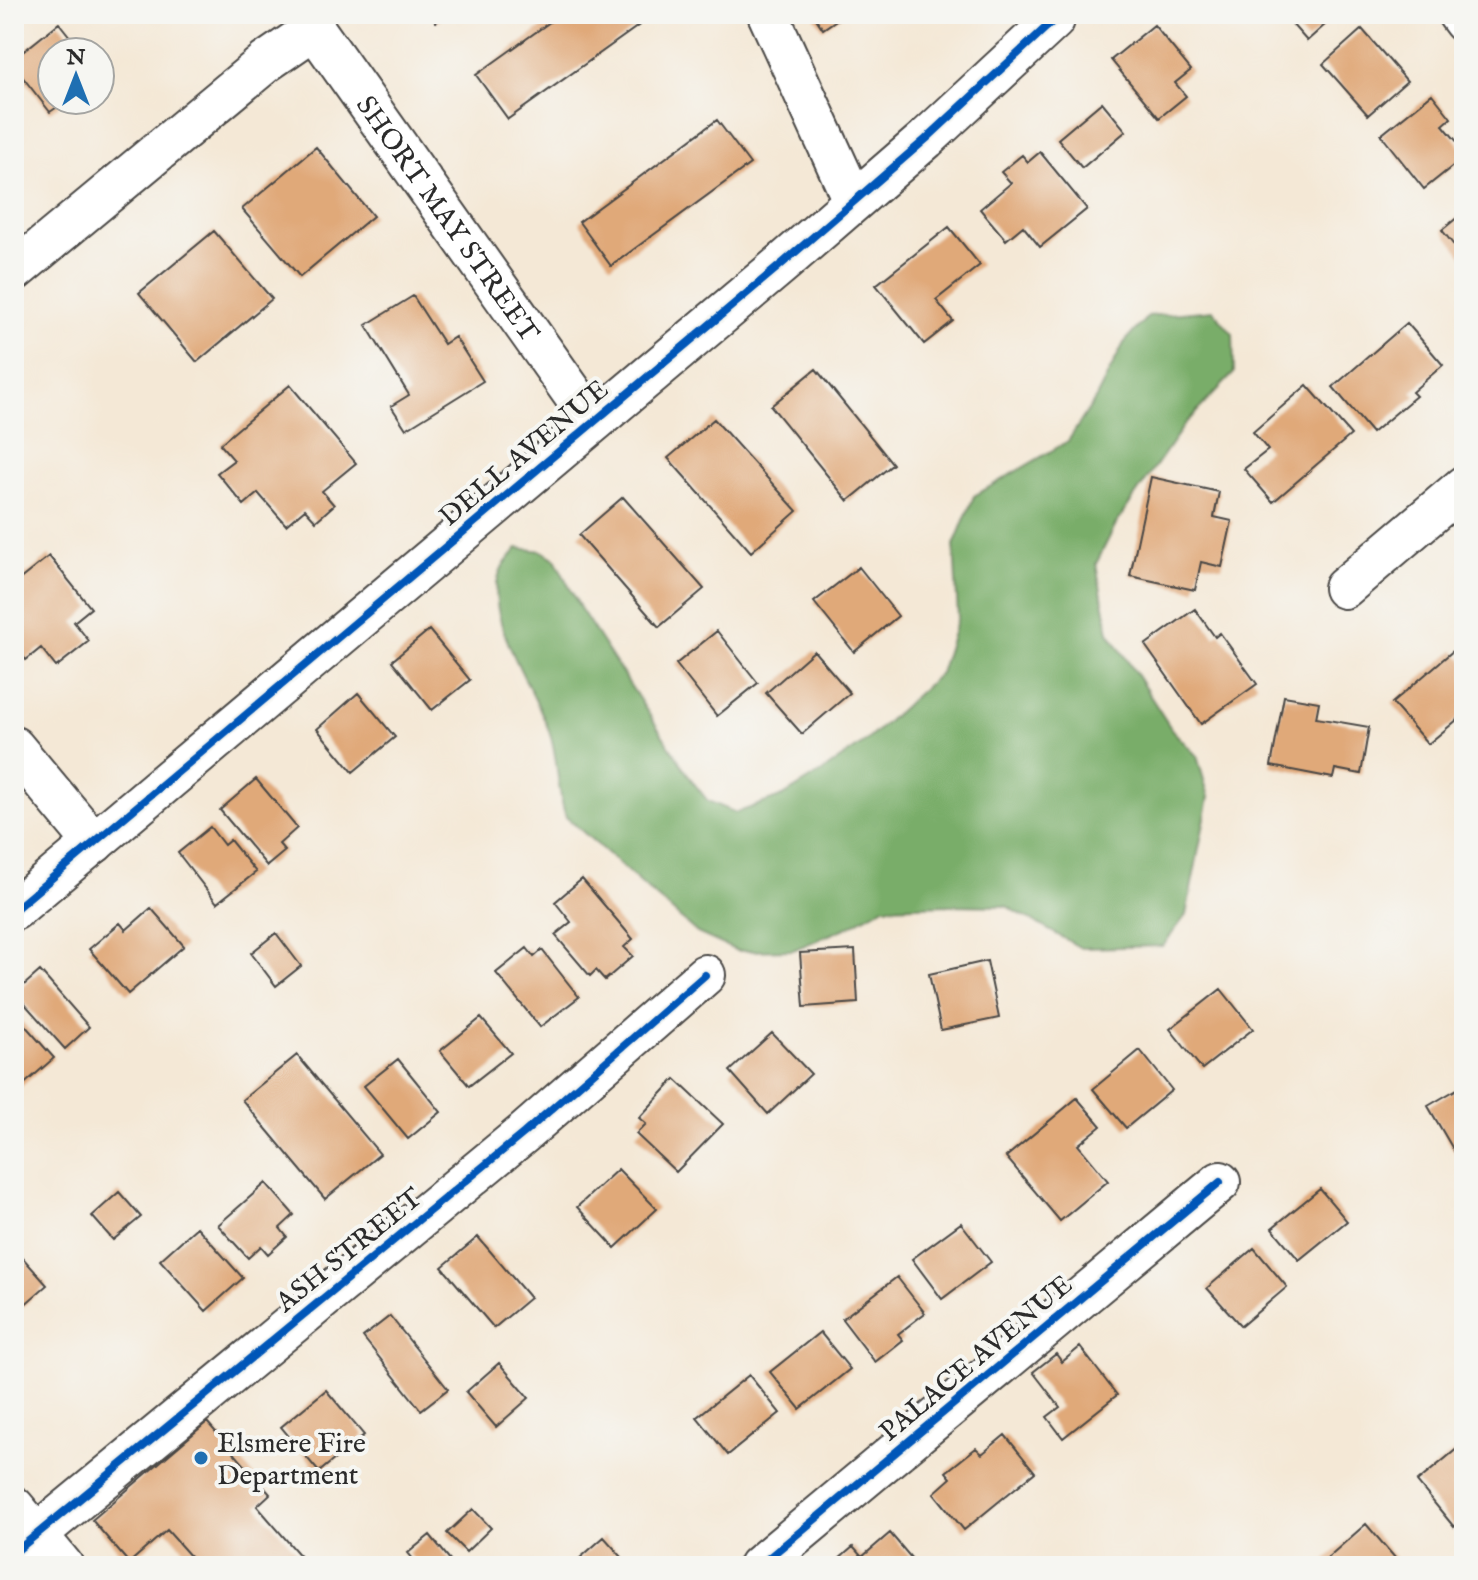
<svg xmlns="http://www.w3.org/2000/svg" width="1478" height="1580" viewBox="0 0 1478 1580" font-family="'IM FELL English',serif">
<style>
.forest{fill:#79ad69;stroke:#526c4a;stroke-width:2}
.building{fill:#e0a979}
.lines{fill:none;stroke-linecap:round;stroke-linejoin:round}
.minor-casing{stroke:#494745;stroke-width:44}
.minor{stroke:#fff;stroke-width:40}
.cycleway-casing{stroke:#f6f6f2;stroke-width:13}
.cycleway{stroke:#0057b8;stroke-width:8}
.poi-dot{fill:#1f6fb2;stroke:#f6f6f2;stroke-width:3}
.labels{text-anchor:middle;stroke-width:8;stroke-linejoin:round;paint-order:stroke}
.street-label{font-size:28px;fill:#2b2b2b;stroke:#f6f6f2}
.poi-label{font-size:28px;fill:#2b2b2b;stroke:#f6f6f2;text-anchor:start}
</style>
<rect width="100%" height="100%" fill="#f6f6f2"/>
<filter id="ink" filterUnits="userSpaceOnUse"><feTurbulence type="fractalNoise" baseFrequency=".0125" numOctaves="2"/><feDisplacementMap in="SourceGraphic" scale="16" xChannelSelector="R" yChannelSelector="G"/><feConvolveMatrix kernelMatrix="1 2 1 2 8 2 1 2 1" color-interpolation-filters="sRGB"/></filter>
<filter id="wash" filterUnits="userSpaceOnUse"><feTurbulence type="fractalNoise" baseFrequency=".006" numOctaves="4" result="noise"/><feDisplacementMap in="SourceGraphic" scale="32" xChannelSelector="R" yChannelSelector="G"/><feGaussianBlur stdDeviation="1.8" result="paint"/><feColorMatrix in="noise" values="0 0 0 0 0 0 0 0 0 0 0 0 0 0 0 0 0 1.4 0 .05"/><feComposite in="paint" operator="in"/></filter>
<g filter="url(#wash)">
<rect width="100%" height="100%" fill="#f4e8d6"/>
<path class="forest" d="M1213,310L1233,334L1234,373L1185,424L1117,522L1096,564L1109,632L1172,730L1197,756L1209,797L1186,915L1163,946L1081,948L1006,906L950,905L883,907L848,927L793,950L737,951L697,933L566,817C556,789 559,759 549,731C535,689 478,612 502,568C506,561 513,554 518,548L542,551L555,559L580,608L693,782L708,801L736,813L783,796L822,772L865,742L940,673L958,617L954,545L974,496L1068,441L1096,398L1124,343L1148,316Z"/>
<g id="blocks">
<path class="building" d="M430,14H447L436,22Z
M561,14H640L645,21L508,119L476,75Z
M813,14H845L823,29Z
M1283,14H1337L1307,41Z
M59,23L82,52H52V100H78L71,106L66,101L50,112L14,66V59Z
M1154,25L1191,70L1175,83L1186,96L1159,118L1111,60Z
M1362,29L1407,81L1368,115L1323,64Z
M1432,94L1451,118L1443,125L1464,150V157L1424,189L1381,135Z
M1102,102L1126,131L1082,168L1058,139Z
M717,120L750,164L611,266L579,222Z
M316,147L373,216L300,277L242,209Z
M1040,152L1087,209L1040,247L1023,226L1006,240L980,209L1011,183L1001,172L1022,155L1028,162Z
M1464,212V258L1442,230Z
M949,227L980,265L936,300L953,321L924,344L876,285Z
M214,231L272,299L197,362L139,293Z
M413,296L444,344L455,337L483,381L406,429L391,406L409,395L366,325Z
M1407,323L1443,365L1412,392L1416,396L1372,433L1333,387Z
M816,369L893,464L848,501L771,406Z
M290,385L356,463L322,491L334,505L316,521L305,509L286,525L258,493L244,505L217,473L234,460L220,444Z
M1307,385L1351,435L1273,502L1244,469L1268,450L1253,432Z
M714,419L797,511L751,552L668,458Z
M1151,477L1219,492L1214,517L1232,521L1222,567L1201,562L1195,590L1130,576Z
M623,497L704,589L659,627L579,535Z
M49,556L91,608L74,622L89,641L56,667L41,648L26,660L14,645V584Z
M859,567L898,616L854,652L814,602Z
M1195,609L1215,637L1220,633L1257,684L1201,724L1145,645Z
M429,630L470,680L432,710L392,661Z
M717,631L758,683L717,716L676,664Z
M1454,650L1464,662V714L1428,744L1392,703Z
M814,651L850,693L802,734L766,693Z
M358,693L395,737L353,772L317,729Z
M1284,696L1319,702L1316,718L1369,727L1361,774L1335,769L1333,778L1271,766Z
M256,779L297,828L279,844L285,851L267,866L220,810Z
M210,827L224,845L230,840L256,872L217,903L178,853Z
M582,879L633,939L624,947L633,956L605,980L596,970L590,976L555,935L571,922L555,902Z
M151,908L184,946L128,994L89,949L120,923L126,930Z
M276,933L301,966L276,986L251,953Z
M527,948L534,957L542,950L579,997L540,1027L496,973Z
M855,950L858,1003L804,1007L800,953Z
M987,961L999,1018L941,1030L929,974Z
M40,971L89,1027L65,1049L15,993Z
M1221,989L1253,1029L1202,1069L1170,1029Z
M14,1013L54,1058L14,1093Z
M481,1018L511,1053L469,1086L440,1051Z
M772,1033L811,1074L768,1114L730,1071Z
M1140,1050L1172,1090L1126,1128L1093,1089Z
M297,1055L380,1154L325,1199L242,1100Z
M398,1059L441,1112L408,1139L364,1086Z
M675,1079L723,1124L676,1172L636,1134L646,1124L639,1118Z
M1464,1085V1168L1428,1106Z
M1077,1098L1101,1126L1078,1145L1108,1181L1060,1221L1006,1157Z
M618,1169L657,1209L615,1248L577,1207Z
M266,1183L294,1215L280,1228L287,1237L268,1254L261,1246L248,1258L218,1225Z
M1320,1189L1347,1221L1299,1260L1272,1228Z
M119,1192L141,1217L113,1240L92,1216Z
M961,1223L991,1262L942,1299L912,1259Z
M197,1227L243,1278L206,1311L160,1260Z
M478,1237L530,1298L494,1328L442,1267Z
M14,1248L47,1285L14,1314Z
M1254,1248L1287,1287L1241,1326L1207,1288Z
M897,1277L925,1313L898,1334L903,1340L875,1362L842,1319Z
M390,1316L448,1389L421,1410L363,1337Z
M820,1332L850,1369L800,1409L770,1372Z
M1080,1347L1117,1395L1063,1438L1047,1417L1060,1407L1033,1372L1056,1354L1062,1362Z
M499,1363L529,1398L496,1427L466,1392Z
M749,1375L780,1413L728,1455L697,1417Z
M326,1390L364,1435L319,1472L281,1427Z
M207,1422L270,1494L257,1506L309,1566H199L167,1530L129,1563L92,1520Z
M1005,1435L1035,1472L964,1530L934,1493L951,1478L946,1472L976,1448L982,1454Z
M1464,1443V1519L1454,1527L1417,1482Z
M473,1509L491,1528L466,1552L447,1533Z
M1366,1524L1402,1566H1318Z
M890,1533L918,1566H831L853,1547L862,1557Z
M430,1535L455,1566H419L408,1553Z
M604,1537L630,1566H571Z"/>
</g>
</g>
<g filter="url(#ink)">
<use href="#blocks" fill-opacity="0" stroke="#494745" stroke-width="2"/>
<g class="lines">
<g class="minor-casing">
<g id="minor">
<path id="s1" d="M304,14L593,422"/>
<path d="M768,14L853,200"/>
<path d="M1458,14L1464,22"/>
<path d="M14,271L266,62L314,29"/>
<path d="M1344,588L1464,486"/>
<path d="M14,747L94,843"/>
<path d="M14,910L784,262L926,139L1054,20"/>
<path d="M14,1507L63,1566"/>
<path d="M14,1553L524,1133L705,975"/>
<path d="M759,1566L1220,1182"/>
</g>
</g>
<use href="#minor" class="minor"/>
<g class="cycleway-casing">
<path id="cycleway" d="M14,910L784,262L926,139L1054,20
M14,1553L524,1133L705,975
M759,1566L1220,1182"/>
</g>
<use href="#cycleway" class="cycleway"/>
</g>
</g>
<circle class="poi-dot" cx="201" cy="1458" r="8"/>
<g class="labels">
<g class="street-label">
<text dy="10" stroke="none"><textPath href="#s1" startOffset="250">SHORT MAY STREET</textPath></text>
<text transform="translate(523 452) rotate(-40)" y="10">DELL AVENUE</text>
<text transform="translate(348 1249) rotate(-39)" y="10">ASH STREET</text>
<text transform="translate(975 1357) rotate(-40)" y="10">PALACE AVENUE</text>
</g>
<g class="poi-label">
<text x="217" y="1452">Elsmere Fire<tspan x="217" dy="32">Department</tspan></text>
</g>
</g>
<rect width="1478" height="1580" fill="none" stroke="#f6f6f2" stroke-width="48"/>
<g transform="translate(76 76)"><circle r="38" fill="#f6f6f2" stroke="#a5a5a2" stroke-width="2"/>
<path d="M0-6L14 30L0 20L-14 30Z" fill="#1f6fb2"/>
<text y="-12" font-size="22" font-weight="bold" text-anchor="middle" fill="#2b2b2b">N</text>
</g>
</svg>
